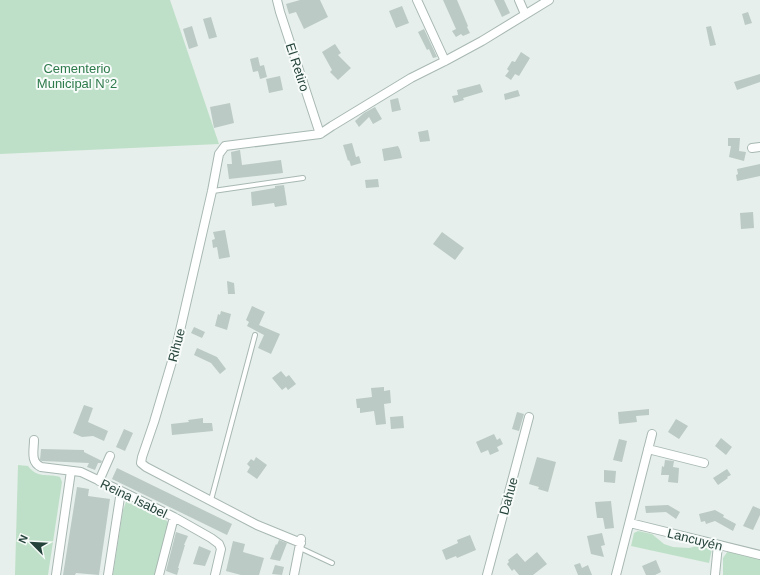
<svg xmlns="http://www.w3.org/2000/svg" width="760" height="575" viewBox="0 0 760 575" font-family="Helvetica,sans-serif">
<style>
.green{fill:#bfe0c8}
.building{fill:#bbcac4}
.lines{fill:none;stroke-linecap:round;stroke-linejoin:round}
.service-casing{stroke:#a8b8b2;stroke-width:6}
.minor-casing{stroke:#a8b8b2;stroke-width:10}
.service{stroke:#fff;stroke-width:4}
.minor{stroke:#fff;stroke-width:8}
.labels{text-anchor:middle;stroke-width:4;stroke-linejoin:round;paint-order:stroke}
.street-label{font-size:13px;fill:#24423a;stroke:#f7fbf9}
.park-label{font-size:13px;fill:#2d7a4b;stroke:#f7fbf9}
</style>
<rect width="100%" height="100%" fill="#e6efeb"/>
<path class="green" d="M0,0H170L219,144L0,154Z
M18,465L28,466C38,479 47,473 60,477L62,482L48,575H15Z
M126,502H127L167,521L169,525L157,575H113L123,510Z
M638,531L652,534L664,544L673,547L689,548L697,546L712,549L709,563L631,546L634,533Z
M728,551L733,552L760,557V575H723V558Z"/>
<path class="building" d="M300,0H320L328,17L304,29L296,12L289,14L286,4Z
M443,0H457L468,26L467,27L470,33L463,36L461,34L456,37L452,31L456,29Z
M494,0H504L510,13L502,17Z
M402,6L409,23L396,28L389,11Z
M748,12L752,23L745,25L742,14Z
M211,17L217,37L209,39L203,19Z
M192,26L198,46L189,49L183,29Z
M711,26L716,45L710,46L706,27Z
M424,29L437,57L433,58L429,49L427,50L418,32Z
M335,44L341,53L338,55L351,68L338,80L330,72L332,70L322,52Z
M521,52L530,58L519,76L515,74L511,80L505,76L509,71L507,69L512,61L515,62Z
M258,57L260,66L264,65L267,77L260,79L258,71L253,72L250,59Z
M760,74V82L737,90L734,82Z
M280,76L283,90L269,93L266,79Z
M480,84L483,92L463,98L464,100L454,103L452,96L458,95L457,90Z
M518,90L520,96L505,100L504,94Z
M398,98L401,110L392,112L390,100Z
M230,103L234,123L214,128L210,107Z
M375,107L382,119L373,124L369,117L359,127L355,121L364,113Z
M428,130L430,141L420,142L418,132Z
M728,138H740L739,151L746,152L744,161L729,157L731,146H728Z
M352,143L356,157L359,156L361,163L351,166L349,160L348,161L343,145Z
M398,146L400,150L402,158L384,161L382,149Z
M240,150L242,165L281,160L283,173L229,179L227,164H232L231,152Z
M760,164V176L737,181L736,175L738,174L737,169Z
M378,179L379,187L366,188L365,180Z
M284,185L287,205L275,207L274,203L252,206L251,192L275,188V186Z
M753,212L754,228L741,229L740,213Z
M225,230L230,257L219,259L217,247L213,248L212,240L215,239L213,232Z
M442,232L464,248L455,260L433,244Z
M227,281L234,283L235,294H228Z
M252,306L265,312L259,325L280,334L271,354L258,348L264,335L262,334L247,326L249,322L246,320Z
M221,311L231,314L227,330L215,326L218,314L220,315Z
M194,327L205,332L202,338L191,333Z
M197,348L217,357L226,369L220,374L211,363L194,355Z
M281,371L286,377L289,375L296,384L288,390L286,387L282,390L272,378Z
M384,387V391L390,390L391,403L384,404L386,424L376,425L374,411L360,413V408H357L356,399L372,397L371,388Z
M84,405L93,408L88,422L108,431L104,441L93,436L82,437L73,433Z
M649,409V415L636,416L637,422L619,424L618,412Z
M517,412L524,414L519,431L512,429Z
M403,416L404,428L391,429L390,417Z
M203,418V423H212L213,431L172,435L171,424L189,422L188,420Z
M676,419L688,426L679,439L668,432Z
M124,429L133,433L125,451L116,447Z
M494,434L497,440L500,438L503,444L497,447L499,451L490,455L488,450L481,453L476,442Z
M721,438L732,447L726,455L715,446Z
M619,439L627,441L622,462L613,460Z
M41,449L84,450V452L102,461L101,463H98L95,470L87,467L89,463L42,461L40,460Z
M256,457L267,465L257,479L247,472L250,467L247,464L251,459L254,461Z
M537,457L556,462L548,492L538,489L539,487L529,484Z
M665,460L674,461L673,467L679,468L678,483L668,482L669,475H661L662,466L664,467Z
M117,468L232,524L227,535L112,479Z
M727,469L731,475L727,477L728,478L718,485L713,478Z
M604,470L616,471L615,483L604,482Z
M77,487L89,489L88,496L110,499L99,575L76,573L75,575H63Z
M611,501L614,528L605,529L603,518H597L595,502Z
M668,505L680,512L676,519L666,512L646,513L645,506Z
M753,506L760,509V515L753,530L743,526Z
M715,510L724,515L723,517L736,524L733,531L715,521L706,524L705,521L701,522L699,514Z
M176,532L188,536L184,545H185L178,568H179L177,575L166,571Z
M602,533L605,545L601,546L604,557L591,554L587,536Z
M470,535L476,550L457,558L456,556L446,560L442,550L458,543L457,540Z
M279,540L287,543L280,561L270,559L276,544L277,545Z
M233,541L245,544L243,552L264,558L259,575H241L226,571Z
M199,546L211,551L205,566L193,564Z
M537,552L547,564L533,575H519L514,569L512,571L507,564L509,562L508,560L517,553L525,562Z
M656,560L661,572L655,575H646L642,566Z
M580,563L582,568L588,565L592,575H578L574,565Z
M275,565L284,567L282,575L272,574Z"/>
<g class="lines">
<g class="service-casing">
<path id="service" d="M213,191L303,178
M211,500L255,335
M300,548L332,563"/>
</g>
<g class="minor-casing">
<path id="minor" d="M277,0L280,12L320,134
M417,0L445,61
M519,0L525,14
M752,148L760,147
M34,440C34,450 30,462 41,467L81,472L121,491L174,517L211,538L219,544L221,549L215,575
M648,449L704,463
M99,481L110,456
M630,523L760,555
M301,543L257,525L146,467L141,463L142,457L154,422L176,348L212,191L219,154L225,146L320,134L332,126L411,78L445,61L482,41L549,0
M56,575L71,471
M108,575L121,491
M159,575L174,517
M294,575L301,539
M487,575L529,417
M616,575L652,434
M715,575L718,545"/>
</g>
<use href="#service" class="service"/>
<use href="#minor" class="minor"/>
</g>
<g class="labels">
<g class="street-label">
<text transform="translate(298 67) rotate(72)" y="5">El Retiro</text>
<text transform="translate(176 345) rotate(-75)" y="5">Rihue</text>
<text transform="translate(508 496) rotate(-75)" y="5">Dahue</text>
<text transform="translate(134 498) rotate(26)" y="5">Reina Isabel</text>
<text transform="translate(695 539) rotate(14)" y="5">Lancuyén</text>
</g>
<g class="park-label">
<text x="77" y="73">Cementerio<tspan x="77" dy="15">Municipal N°2</tspan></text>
</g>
</g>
<g transform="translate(32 543) rotate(294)" stroke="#f7fbf9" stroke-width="3" paint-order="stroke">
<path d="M0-3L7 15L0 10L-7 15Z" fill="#24423a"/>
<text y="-6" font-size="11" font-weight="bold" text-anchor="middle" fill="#24423a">N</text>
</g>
</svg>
